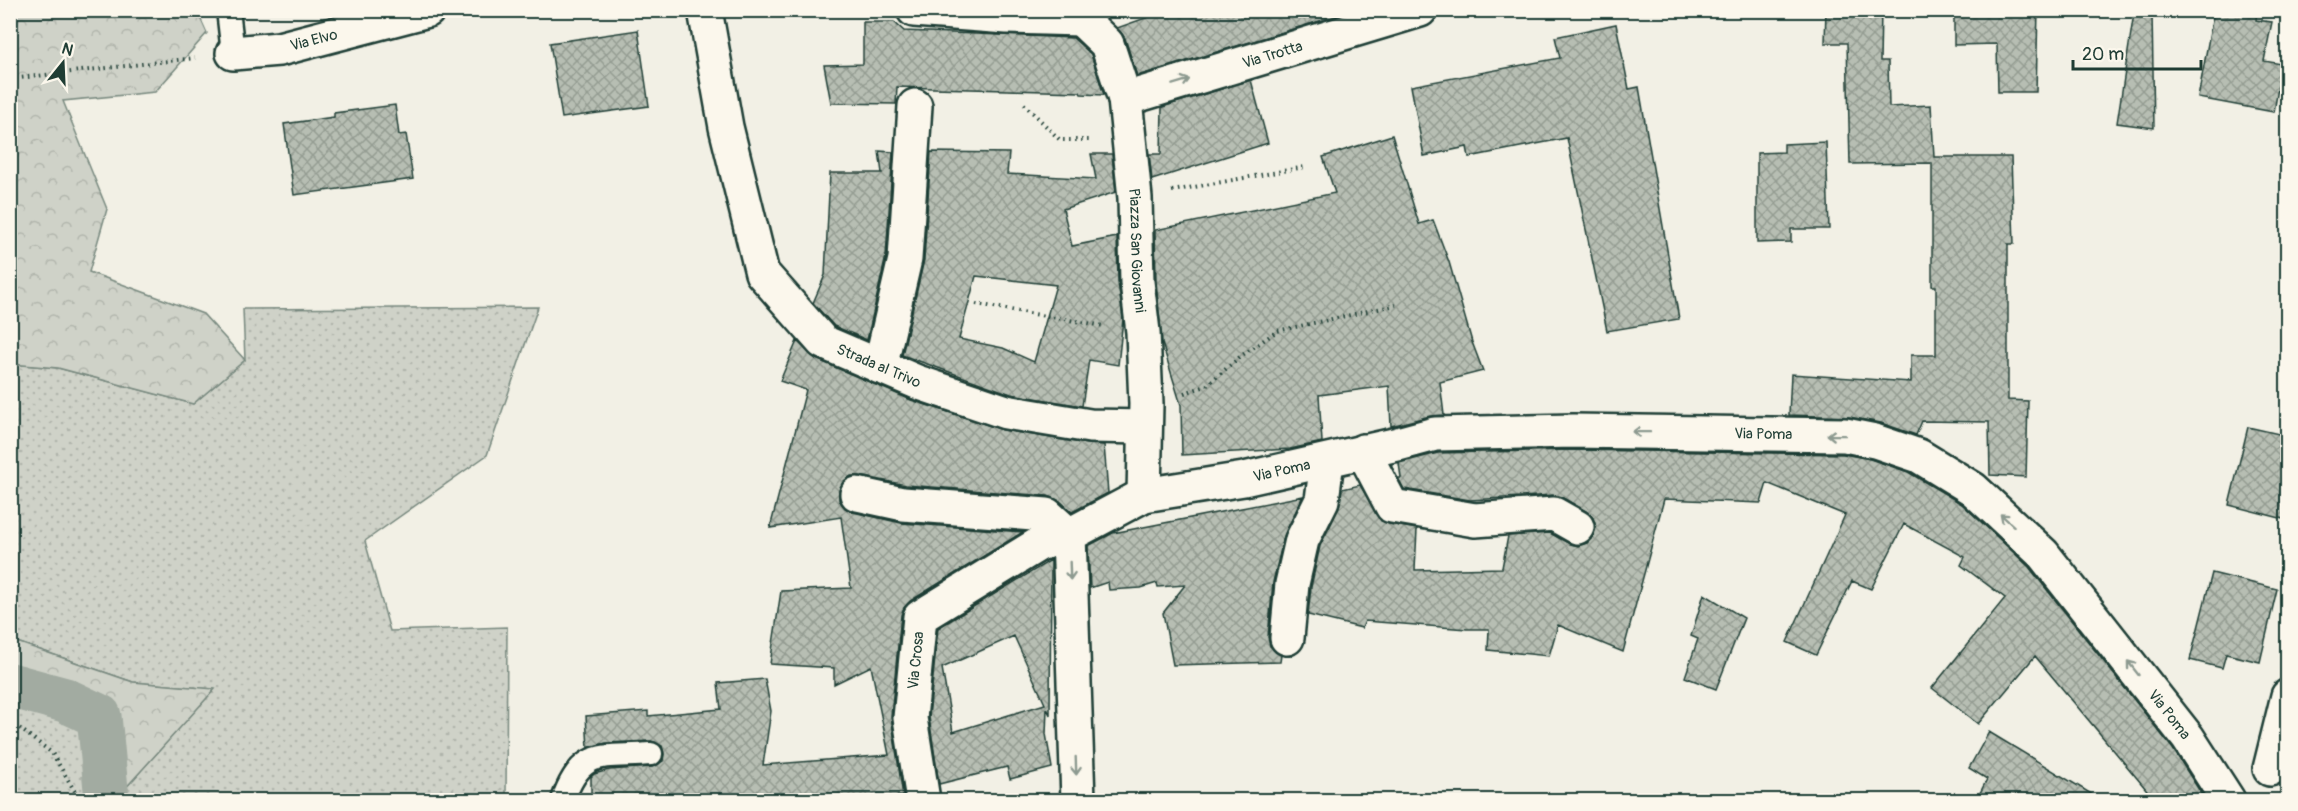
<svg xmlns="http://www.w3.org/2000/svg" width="2298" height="811" viewBox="0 0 2298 811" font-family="Pangolin,sans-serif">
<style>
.green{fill:url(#green-dots);stroke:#77887e;stroke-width:1.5}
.forest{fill:url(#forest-crowns);stroke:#77887e;stroke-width:1.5}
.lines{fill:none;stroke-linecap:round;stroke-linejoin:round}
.canal{stroke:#a2aba1;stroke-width:45}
.building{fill:url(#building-cross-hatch);stroke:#1f3d34;stroke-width:1.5;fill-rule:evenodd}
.service-casing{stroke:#1f3d34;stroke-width:27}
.minor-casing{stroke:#1f3d34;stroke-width:38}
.path{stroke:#1f3d34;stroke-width:4;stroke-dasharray:1.5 4.5;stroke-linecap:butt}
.service{stroke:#fbf7ec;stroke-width:22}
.minor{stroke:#fbf7ec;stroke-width:33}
.oneway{stroke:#8d9a90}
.labels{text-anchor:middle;stroke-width:5;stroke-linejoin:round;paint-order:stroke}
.street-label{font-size:15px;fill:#1f3d34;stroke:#fbf7ec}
</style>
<defs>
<pattern id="green-dots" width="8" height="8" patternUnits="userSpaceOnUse" patternTransform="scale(1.5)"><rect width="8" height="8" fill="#cfd2c8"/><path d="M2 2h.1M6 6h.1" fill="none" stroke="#b1b5ac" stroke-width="1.8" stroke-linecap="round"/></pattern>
<pattern id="forest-crowns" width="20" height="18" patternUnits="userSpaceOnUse" patternTransform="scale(1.5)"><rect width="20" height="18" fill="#cfd2c8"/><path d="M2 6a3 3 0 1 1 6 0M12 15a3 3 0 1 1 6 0" fill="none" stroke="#b1b5ac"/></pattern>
<pattern id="building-cross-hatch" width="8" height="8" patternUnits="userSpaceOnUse" patternTransform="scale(1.5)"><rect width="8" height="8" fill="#b7beb3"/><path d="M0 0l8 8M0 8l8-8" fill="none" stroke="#949c92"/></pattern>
</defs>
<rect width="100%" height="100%" fill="#f2f0e5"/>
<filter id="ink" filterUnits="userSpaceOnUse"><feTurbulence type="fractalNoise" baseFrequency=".0167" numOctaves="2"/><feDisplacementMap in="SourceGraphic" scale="12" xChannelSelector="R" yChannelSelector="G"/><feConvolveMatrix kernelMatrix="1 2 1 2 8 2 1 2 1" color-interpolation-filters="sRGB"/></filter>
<g filter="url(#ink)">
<path class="green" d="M538,307L487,455L365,541L390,631L507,627L506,800H126L122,792L214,689L133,682L11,640V364L58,368L193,404L245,360L243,309Z
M11,698L84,719L107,800H11Z"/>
<path class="forest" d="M10,11H197L207,33L155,92L63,101L107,209L89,272L203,314L245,360L193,404L58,368L11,364Z
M11,640L133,682L215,689L122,792L106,711L11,677Z"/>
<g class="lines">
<path class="canal" d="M10,685L65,700L99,716L107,800"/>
</g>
<path class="building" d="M1168,10H1339L1340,15L1137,76L1125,38L1117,28Z
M1826,10H1881L1880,61H1888L1889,107L1931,105L1934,157H2011L2014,244H2008V400L2028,401L2026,477L1990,475L1989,422L1922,421L1916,435L1881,423L1849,417L1789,415L1791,374L1911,382V355H1936V286H1932V163L1850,164L1847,43H1825Z
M1954,10H2038L2036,92H1998L1997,44L1954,45Z
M2214,10H2257L2256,20L2272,22L2264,61L2282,64L2274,112L2198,98Z
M2134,13L2152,14L2154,128L2117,123Z
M863,22H894L904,31L1073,38L1091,54L1104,95L1081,94L1080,92L897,87L896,104L831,103L824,65L863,64Z
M1616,24L1629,89L1639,87L1679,319L1607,331L1567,138L1469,157L1467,147L1424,156L1411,86L1560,58L1555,37Z
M638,30L649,106L562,118L550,43Z
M1251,80L1268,143L1152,180L1149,154H1161L1162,107Z
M395,105L399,135L406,134L413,179L294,195L284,124L334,117V113Z
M1392,135L1419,224L1433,220L1449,262L1472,342L1483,371L1440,382L1444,415L1430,416L1391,426L1389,386L1319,395L1322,442L1290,449L1182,455L1181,405L1162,343L1156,281L1155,230L1335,193L1323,157Z
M1826,142L1829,229H1791V242L1757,243V153L1784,152V144Z
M879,151L893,152L886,256L867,340L834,326L813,303L825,275L830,173H882Z
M931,152L1009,153L1007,174L1096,179L1091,154H1112L1116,192L1063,209L1072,246L1117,237L1118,282L1123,319L1118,365L1089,360L1082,406L1011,394L902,355L924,260ZM976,276L1056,285L1034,362L1003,348L959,339Z
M797,341L816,359L911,400L1003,430L1087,444L1104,445L1108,493L1072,512L1060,501L1048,496L906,485L860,476H851L843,482L839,491V500L845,508L853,512L901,523L1023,532L910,601L904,608L901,615L891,716L903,796L879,797V801H591V777L594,774L609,770L652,767L663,761L664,754L662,746L651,741L606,743L588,748L586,716L648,711V716L721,709L718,683L765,679L771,711L763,765L889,755L871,666L834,684V668L770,664L781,591L851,588L841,517L770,528L806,390L780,381Z
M2248,427L2288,436V520L2229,505Z
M1573,450L1843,454L1870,459L1908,472L1962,504L2029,567L2173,749L2206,801H2156L2035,656L1978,724L1932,688L2005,598L1961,565L1965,557L1904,524L1871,589L1852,581L1816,655L1787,642L1845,515L1767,483L1761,503L1664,499L1623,652L1558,625L1549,656L1488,650L1489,629H1467L1365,621L1362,628L1308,615L1311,587L1320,546L1339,508L1342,489L1360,485L1381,521L1389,524L1417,529L1415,570L1502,568L1508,536L1550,533L1568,543L1578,546L1587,543L1593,537L1596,527L1593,518L1586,511L1563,498L1553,495L1470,500L1404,489L1398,478H1401L1399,463L1438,453Z
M1303,496L1284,536L1273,582L1268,637L1270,646L1281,655L1280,662L1173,665L1163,613L1185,585L1158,587L1157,583L1141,588L1109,590L1108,582L1090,588L1088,546L1113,533Z
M1051,560L1050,715L1047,708L1046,734L1052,768L1010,779L1007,767L939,784L929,717L938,628ZM1014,636L1045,704L953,732L942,668Z
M2212,573L2277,589L2260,662L2226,654L2222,668L2190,660Z
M1704,594L1744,618L1716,689L1685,677L1698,639L1691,636Z
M1989,732L2103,801H1976L1987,779L1969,768Z"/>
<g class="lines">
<g class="service-casing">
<path id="service" d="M228,10L233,53
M563,800C582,747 602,758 651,754"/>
</g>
<g class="minor-casing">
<g id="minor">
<path id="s1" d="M705,10L726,127L762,273L823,342L917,382L1006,412L1090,426L1145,427"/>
<path d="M914,10L1007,17L1081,19"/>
<path id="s2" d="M1069,10L1081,19L1107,44L1125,99L1135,198L1137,282L1143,332L1146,404L1144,495"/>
<path id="s3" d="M233,53L279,49L428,10"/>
<path id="s4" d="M1125,99L1420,10"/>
<path d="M880,367L905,259L915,106"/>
<path d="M1363,451L1392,506L1475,520L1554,514L1577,527"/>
<path d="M857,494L903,504L1047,515L1069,535"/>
<path d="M1287,638L1292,584L1302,540L1322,500L1327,461"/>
<path d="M2270,769L2288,696"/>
<path id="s5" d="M923,800L910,718L920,617L1039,544L1069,535"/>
<path id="s6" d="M1078,800L1069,535L1144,495L1244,479L1398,444L1435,434L1573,431L1845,435L1875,441L1919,456L1973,489L2043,554L2188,738L2228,800"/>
</g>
</g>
<path class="path" d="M10,79L195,58
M1024,104L1060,140H1089
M1172,191L1305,167
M976,304L1104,326
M1184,393L1206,386L1241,356L1277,331L1396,305
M10,721L52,753L80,800"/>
<use href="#service" class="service"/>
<use href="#minor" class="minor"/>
</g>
<defs><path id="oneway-shaft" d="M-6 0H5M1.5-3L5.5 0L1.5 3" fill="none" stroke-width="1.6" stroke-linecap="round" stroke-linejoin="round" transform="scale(1.5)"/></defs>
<g class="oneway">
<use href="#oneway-shaft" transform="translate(1181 82) rotate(-17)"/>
<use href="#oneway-shaft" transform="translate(1641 432) rotate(-179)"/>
<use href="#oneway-shaft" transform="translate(1836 435) rotate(-179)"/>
<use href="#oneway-shaft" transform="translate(2007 520) rotate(-138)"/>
<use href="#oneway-shaft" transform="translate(1070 571) rotate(88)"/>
<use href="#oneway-shaft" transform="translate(2133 668) rotate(-128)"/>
<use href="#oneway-shaft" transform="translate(1076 766) rotate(88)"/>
</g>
</g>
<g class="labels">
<g class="street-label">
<text dy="5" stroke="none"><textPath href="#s3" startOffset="82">Via Elvo</textPath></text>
<text dy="5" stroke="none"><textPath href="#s4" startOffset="154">Via Trotta</textPath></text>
<text dy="5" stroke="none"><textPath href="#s2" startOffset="261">Piazza San Giovanni</textPath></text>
<text dy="5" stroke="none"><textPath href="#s1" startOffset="422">Strada al Trivo</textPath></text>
<text dy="5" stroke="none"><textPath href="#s6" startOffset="976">Via Poma</textPath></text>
<text dy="5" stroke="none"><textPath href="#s6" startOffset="490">Via Poma</textPath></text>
<text dy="5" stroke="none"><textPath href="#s5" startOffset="141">Via Crosa</textPath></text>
<text dy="5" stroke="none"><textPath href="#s6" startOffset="1498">Via Poma</textPath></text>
</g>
</g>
<rect width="2298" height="811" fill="none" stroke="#fbf7ec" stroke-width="36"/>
<rect x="18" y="18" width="2262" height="775" fill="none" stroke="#1f3d34" stroke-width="2" filter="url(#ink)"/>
<g transform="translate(63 63) rotate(18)" stroke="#fbf7ec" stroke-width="4.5" paint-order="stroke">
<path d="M0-4.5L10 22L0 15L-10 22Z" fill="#1f3d34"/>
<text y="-9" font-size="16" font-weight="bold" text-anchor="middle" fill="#1f3d34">N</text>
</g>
<path d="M2073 60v9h128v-9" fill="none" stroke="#1f3d34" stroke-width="3"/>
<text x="2082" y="60" font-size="18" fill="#1f3d34" stroke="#fbf7ec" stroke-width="4.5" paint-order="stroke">20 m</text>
</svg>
